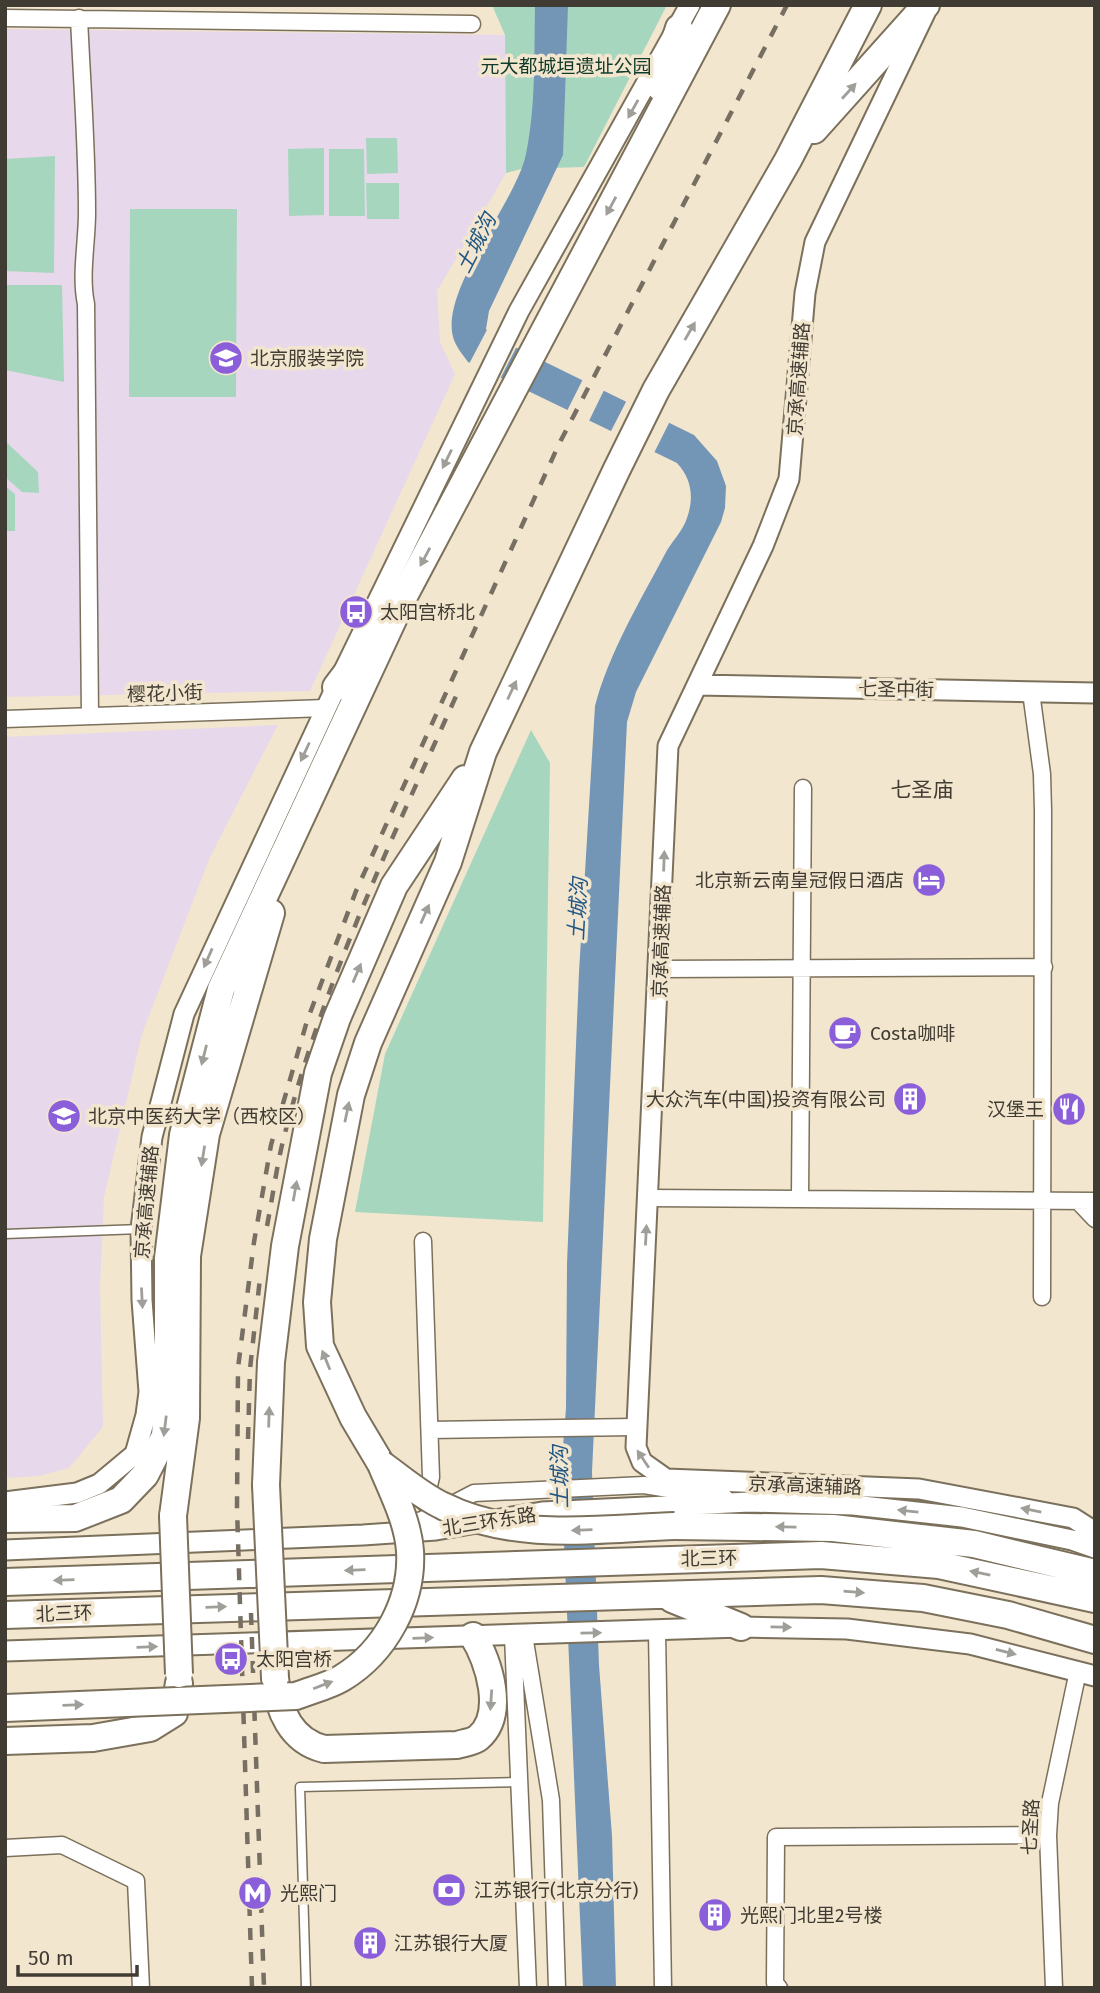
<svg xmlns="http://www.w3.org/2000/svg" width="1100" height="1993" viewBox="0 0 1100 1993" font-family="'Fira Sans','Noto Sans SC',sans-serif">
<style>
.education{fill:#e7d8eb}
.green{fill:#a7d6bf}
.water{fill:#7396b7}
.pier{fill:#f3e6cf}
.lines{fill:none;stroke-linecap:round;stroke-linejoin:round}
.service-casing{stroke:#7b705b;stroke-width:11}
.minor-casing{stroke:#7b705b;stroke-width:19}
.tertiary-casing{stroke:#7b705b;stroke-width:23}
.trunk-casing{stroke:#7b705b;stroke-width:30}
.service{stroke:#fff;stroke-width:8}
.minor{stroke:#fff;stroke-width:16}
.tertiary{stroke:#fff;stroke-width:19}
.trunk{stroke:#fff;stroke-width:26}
.rail{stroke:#776f62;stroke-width:4.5;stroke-dasharray:12 12;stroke-linecap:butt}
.trunk-bridge-casing{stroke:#7b705b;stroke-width:30;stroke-linecap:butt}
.trunk-bridge{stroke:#fff;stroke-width:26}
.oneway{fill:#a09e99}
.labels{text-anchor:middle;stroke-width:7;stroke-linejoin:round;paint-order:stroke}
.park-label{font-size:19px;fill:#103a2a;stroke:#f3e6cf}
.poi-label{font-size:19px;fill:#413c33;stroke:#f3e6cf;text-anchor:start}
.street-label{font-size:19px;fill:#413c33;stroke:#f3e6cf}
.water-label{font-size:21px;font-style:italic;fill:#225785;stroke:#f3e6cf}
.neighbourhood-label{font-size:21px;fill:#413c33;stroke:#f3e6cf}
</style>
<rect width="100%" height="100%" fill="#f3e6cf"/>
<path class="education" d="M5,29L505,35L506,173L437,291L440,342L455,374L310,691L5,697Z
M278,725L210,857L142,1034L104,1197L100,1287L103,1427L69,1468L39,1476L5,1478V737Z"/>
<path class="green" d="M492,5H667L584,167L521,169L506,173L505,35Z
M366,138H397L398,173L367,174Z
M324,148V215L289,216L288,149Z
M329,149H364L365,216H329Z
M55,156L54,273L5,271V159Z
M366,183H399V219H367Z
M130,209H237L236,397H129Z
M5,285H62L64,382L5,370Z
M5,441L38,472L39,493L22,492L5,477Z
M5,486L15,494V531H5Z
M531,730L550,763L543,1222L355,1212L385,1054Z"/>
<path class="water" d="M535,5H568L563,155L489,311L486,329L492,336L694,435L717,461L726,486L725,508L721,522L636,692L627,722L592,1472L599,1665L612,1836L616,1988H583L561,1472L566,1408L567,1264L579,972L595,706C609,653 639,603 665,554C671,542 683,531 687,518C694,498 692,479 677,463L468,362C463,355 457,348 454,340C437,293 516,203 526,154C536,106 534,54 535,5Z"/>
<path class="pier" d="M490,324L494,333L518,344L499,381L468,366Z
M585,375L606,386L588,423L566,413Z
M628,398L671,419L653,455L610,433Z"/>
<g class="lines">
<g class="service-casing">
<path id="service" d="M5,1234L141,1229
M306,1988L300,1787L519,1782"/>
</g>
<g class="minor-casing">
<path id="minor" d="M5,18L472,24
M79,18C82,83 87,148 87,213C87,242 80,276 86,304L90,716
M1031,692L1042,774L1043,811L1042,1297
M5,719L326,708
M660,969L1044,967
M648,1198L1095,1201
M800,1199L803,788
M1078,1201L1095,1219
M423,1241L431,1477L425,1503
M430,1430L635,1427
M399,1526L422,1520L474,1493L644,1485L725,1498
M657,1631L663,1988
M524,1635L551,1800L557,1988
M513,1636L528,1988
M5,1848L62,1845L136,1881L141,1988
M779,1988L775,1983L776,1837L1048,1835
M1054,1988L1048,1835L1050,1803L1078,1671"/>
</g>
<g class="tertiary-casing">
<path id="tertiary" d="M925,13L815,242L805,293L789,479L763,546L668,746L636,1447L642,1462L666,1479L919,1489L1073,1518L1095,1532
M697,685L1095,693
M5,1502L77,1493L99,1484L135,1454L146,1415L149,1392L142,1300L141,1229L152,1137L184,1014L336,687L519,311L690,5
M5,1550L363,1535L436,1530L542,1512L750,1502L853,1505L962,1517L1072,1540L1095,1548
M5,1651L741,1627L847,1629L970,1644L1095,1676"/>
</g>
<g class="trunk-casing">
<path id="trunk" d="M660,87L679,28
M814,130L926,5
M336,687L370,642
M381,1464L353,1417L320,1346L317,1302L323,1239L351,1095L368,1043L448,862L483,752L616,471L656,390L788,160L868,5
M266,1485L271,1362L285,1246L318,1073L337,1018L394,886L465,779
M173,1516L186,1418L187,1256L206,1134L271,913
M5,1519L75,1518L121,1500L145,1475L165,1436L168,1390V1258L183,1135L221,989L404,596L717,5
M675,1526L833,1528L974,1544L1095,1573
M5,1582L821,1555L939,1565L1095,1599
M672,1599L741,1627
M5,1615L821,1590L923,1598L1008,1615L1095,1640
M275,1678C278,1710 291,1741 324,1749L457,1745C463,1743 473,1742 478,1738C506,1715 489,1661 473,1636
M5,1741L93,1738L150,1728L174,1713L179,1683"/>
</g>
<use href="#service" class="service"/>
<use href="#minor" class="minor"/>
<use href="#tertiary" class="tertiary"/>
<use href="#trunk" class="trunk"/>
<path class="rail" d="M267,1226C273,1195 277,1163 285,1133C324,980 393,837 457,694
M248,1439L250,1369L260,1278
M251,1613L264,1988
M252,1988L237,1508L238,1368L254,1242L271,1145L307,1021L356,891L559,444L787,5"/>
<g class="trunk-bridge-casing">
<path id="trunk-bridge" d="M381,1464C401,1478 421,1496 443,1506C515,1542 597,1529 675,1526
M266,1485L275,1678
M173,1516L179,1674
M5,1708L296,1696C311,1690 329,1686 342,1678C385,1652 413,1601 410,1551C408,1521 392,1491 381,1464"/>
</g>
<use href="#trunk-bridge" class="trunk-bridge"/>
</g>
<defs><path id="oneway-solid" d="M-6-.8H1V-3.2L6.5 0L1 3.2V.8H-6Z" transform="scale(1.75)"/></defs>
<g class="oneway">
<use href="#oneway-solid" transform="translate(849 91) rotate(-48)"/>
<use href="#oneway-solid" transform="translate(633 109) rotate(119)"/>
<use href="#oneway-solid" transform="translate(611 206) rotate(118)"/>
<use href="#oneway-solid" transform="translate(690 331) rotate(-60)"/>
<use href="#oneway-solid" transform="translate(447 459) rotate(116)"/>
<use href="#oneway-solid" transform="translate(425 557) rotate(118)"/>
<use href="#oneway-solid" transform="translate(512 690) rotate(-65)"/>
<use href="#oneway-solid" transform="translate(305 752) rotate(115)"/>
<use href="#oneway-solid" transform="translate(664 861) rotate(-88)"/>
<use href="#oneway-solid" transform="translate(425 914) rotate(-66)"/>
<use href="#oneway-solid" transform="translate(208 958) rotate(114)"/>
<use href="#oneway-solid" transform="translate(357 973) rotate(-67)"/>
<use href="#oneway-solid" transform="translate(204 1055) rotate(104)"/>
<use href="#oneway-solid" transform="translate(347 1112) rotate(-78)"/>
<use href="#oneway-solid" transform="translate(203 1156) rotate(99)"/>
<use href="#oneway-solid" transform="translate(295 1191) rotate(-80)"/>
<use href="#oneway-solid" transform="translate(646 1235) rotate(-87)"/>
<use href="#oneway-solid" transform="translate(142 1298) rotate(87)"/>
<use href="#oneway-solid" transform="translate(326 1360) rotate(-112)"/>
<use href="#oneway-solid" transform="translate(269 1417) rotate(-88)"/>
<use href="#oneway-solid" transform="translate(165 1426) rotate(97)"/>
<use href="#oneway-solid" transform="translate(643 1459) rotate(-124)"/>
<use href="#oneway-solid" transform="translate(1031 1510) rotate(-169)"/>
<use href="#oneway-solid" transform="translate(908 1511) rotate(-174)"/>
<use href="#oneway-solid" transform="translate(786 1527) rotate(-179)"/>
<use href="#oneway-solid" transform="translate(582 1530) rotate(178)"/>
<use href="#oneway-solid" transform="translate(355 1570) rotate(178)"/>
<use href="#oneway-solid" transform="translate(980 1573) rotate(-169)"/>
<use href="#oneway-solid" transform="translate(64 1580) rotate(178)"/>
<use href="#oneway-solid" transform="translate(854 1592) rotate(5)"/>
<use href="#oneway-solid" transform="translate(216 1607) rotate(-2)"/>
<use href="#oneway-solid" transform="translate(781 1627) rotate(1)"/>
<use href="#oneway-solid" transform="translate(591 1633) rotate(-1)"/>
<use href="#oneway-solid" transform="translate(423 1638) rotate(-2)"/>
<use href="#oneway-solid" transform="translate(147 1647) rotate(-2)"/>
<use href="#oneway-solid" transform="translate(1006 1652) rotate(14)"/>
<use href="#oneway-solid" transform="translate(323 1685) rotate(-21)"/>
<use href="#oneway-solid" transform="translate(491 1700) rotate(94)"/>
<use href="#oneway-solid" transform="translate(73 1705) rotate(-2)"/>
</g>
<defs>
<g id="university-disc" transform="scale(1.75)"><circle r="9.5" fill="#8b5fd9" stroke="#f3e6cf"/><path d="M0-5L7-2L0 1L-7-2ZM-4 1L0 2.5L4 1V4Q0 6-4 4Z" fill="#fff"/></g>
<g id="bus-disc" transform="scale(1.75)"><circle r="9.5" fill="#8b5fd9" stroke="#f3e6cf"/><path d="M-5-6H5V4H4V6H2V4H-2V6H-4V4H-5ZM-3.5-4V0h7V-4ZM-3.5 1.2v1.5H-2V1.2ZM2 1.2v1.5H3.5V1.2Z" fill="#fff"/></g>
<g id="hotel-disc" transform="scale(1.75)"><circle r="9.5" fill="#8b5fd9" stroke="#f3e6cf"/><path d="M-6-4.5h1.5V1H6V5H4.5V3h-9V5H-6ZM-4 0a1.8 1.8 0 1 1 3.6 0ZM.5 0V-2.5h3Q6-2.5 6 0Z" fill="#fff"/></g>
<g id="cafe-disc" transform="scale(1.75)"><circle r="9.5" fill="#8b5fd9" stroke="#f3e6cf"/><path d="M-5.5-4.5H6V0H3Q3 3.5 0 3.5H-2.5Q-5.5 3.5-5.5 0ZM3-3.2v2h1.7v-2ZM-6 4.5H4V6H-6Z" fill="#fff"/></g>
<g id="building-disc" transform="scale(1.75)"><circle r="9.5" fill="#8b5fd9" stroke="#f3e6cf"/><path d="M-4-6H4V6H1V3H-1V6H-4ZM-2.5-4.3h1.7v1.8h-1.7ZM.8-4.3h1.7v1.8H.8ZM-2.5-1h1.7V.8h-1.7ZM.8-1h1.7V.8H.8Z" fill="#fff"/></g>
<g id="restaurant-disc" transform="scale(1.75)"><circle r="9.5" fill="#8b5fd9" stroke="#f3e6cf"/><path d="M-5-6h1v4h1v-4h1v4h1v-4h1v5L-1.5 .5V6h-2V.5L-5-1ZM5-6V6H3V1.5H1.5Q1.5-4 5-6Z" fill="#fff"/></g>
<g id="bank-disc" transform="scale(1.75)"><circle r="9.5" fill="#8b5fd9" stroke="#f3e6cf"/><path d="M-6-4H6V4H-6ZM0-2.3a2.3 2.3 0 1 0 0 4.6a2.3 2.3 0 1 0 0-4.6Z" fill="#fff"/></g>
<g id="metro-disc" transform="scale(1.75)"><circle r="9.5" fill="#8b5fd9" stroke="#f3e6cf"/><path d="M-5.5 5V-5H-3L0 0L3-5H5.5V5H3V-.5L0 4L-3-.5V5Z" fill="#fff"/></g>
</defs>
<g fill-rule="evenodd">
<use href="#university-disc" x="226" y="358"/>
<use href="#bus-disc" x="356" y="612"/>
<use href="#hotel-disc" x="929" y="880"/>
<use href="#cafe-disc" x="845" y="1033"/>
<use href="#building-disc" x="910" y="1099"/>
<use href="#restaurant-disc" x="1069" y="1109"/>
<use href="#university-disc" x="64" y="1116"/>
<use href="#bus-disc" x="231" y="1659"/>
<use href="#bank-disc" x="449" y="1890"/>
<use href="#metro-disc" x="255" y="1893"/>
<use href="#building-disc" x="715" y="1915"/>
<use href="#building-disc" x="370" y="1943"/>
</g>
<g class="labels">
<g class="park-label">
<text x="566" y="73">元大都城垣遗址公园</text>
</g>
<g class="poi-label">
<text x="250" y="365">北京服装学院</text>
<text x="380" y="619">太阳宫桥北</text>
<text x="904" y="887" text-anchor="end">北京新云南皇冠假日酒店</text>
<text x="870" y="1040">Costa咖啡</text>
<text x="886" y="1106" text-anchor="end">大众汽车(中国)投资有限公司</text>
<text x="1044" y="1116" text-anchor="end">汉堡王</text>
<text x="88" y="1123">北京中医药大学（西校区）</text>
<text x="256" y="1666">太阳宫桥</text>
<text x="474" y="1897">江苏银行(北京分行)</text>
<text x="280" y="1900">光熙门</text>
<text x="740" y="1922">光熙门北里2号楼</text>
<text x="394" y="1950">江苏银行大厦</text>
</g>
<g class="street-label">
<text transform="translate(798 379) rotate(-86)" y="7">京承高速辅路</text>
<text transform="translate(896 689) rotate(1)" y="7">七圣中街</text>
<text transform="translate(165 693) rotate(-2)" y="7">樱花小街</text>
<text transform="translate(661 941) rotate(-88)" y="7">京承高速辅路</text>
<text transform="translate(146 1202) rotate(-85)" y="7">京承高速辅路</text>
<text transform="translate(805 1485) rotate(2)" y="7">京承高速辅路</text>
<text transform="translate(489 1521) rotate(-9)" y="7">北三环东路</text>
<text transform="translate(709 1558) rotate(-1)" y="7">北三环</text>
<text transform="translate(64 1613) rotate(-2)" y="7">北三环</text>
<text transform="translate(1030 1827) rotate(-87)" y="7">七圣路</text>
</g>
<g class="water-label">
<text transform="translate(476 243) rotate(-63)" y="7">土城沟</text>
<text transform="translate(578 909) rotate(-87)" y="7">土城沟</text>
<text transform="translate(560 1477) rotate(-91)" y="7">土城沟</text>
</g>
<g class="neighbourhood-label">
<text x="922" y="797">七圣庙</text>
</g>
</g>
<rect width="1100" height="1993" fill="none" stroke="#413c33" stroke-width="14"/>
<path d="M18 1965v10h119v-10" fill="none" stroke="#413c33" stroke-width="3.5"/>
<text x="28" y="1965" font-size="21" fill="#413c33" stroke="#f3e6cf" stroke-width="5" paint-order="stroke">50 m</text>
</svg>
